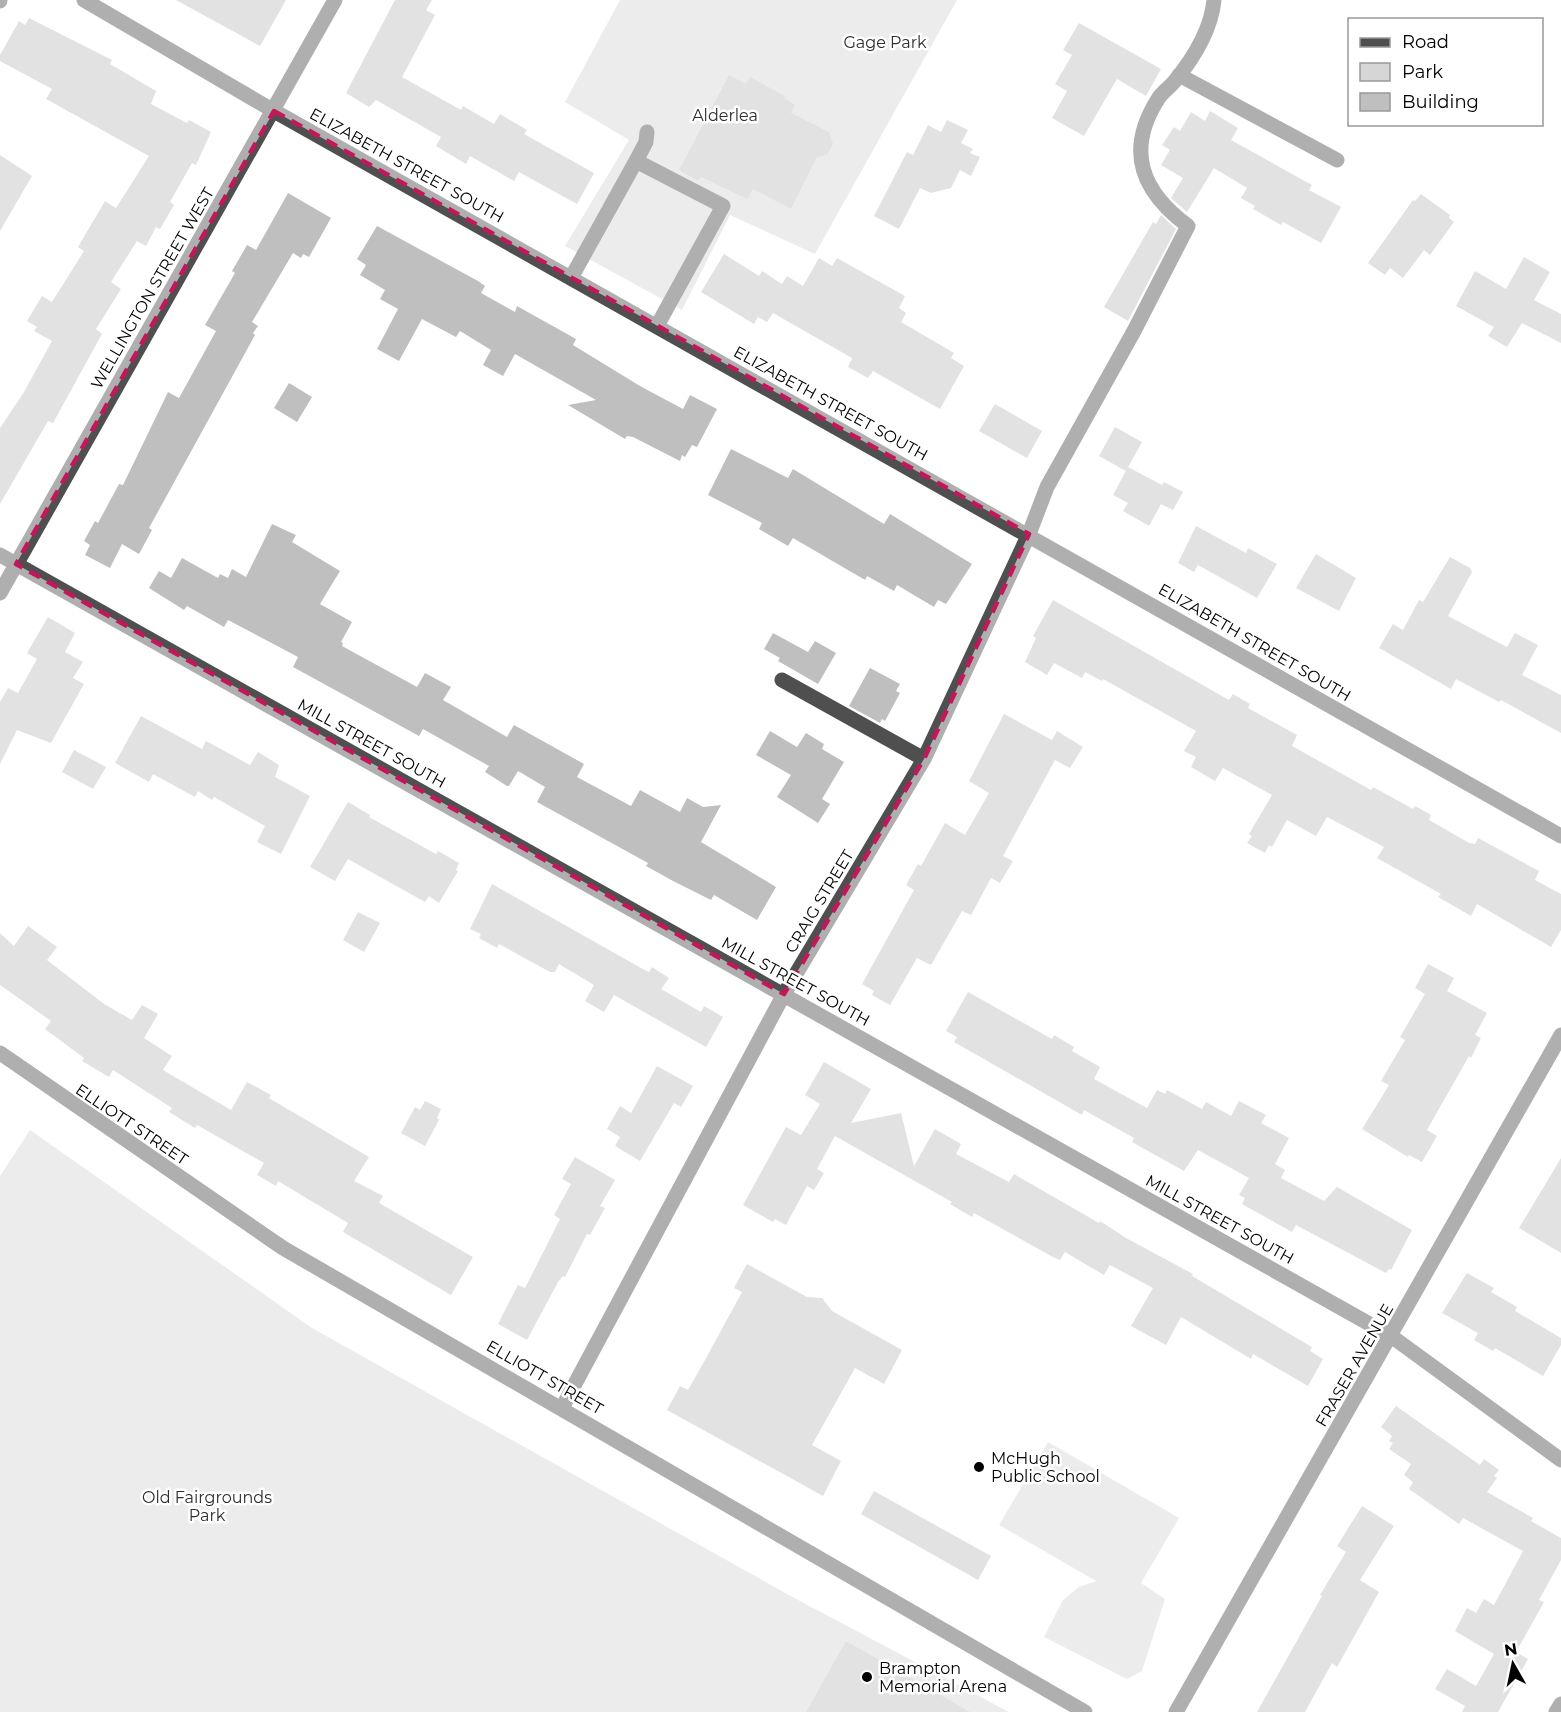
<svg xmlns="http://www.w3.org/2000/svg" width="1561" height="1712" viewBox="0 0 1561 1712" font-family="Montserrat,sans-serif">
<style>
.green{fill:#d6d6d6}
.building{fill:#bfbfbf}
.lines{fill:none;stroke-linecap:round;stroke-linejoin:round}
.minor{stroke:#4f4f4f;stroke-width:15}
.marked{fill:none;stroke:#c2185b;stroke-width:4.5;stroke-dasharray:12 8;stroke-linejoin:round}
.poi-dot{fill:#000;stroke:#fff;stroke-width:2}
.labels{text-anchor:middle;stroke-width:5;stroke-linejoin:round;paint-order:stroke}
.park-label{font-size:16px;fill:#2d2d2d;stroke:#fff}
.street-label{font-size:16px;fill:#000;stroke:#fff}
.poi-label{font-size:16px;fill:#000;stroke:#fff;text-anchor:start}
</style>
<rect width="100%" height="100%" fill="#fff"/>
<path class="green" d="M620,0H957L815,254L730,215L682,310L565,246L629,140L565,102Z
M30,1130L312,1328L787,1594L1009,1712H0V1176Z
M1048,1442L1179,1518L1141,1583L1165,1599L1142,1671L1127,1679L1044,1637L1063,1600L1079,1587L1096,1581L999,1525Z"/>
<path class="building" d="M176,0H286L260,46Z
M395,0H432L426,10L435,15L402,77L461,110L463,106L494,124L500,114L527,130L524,134L594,173L577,204L519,172L514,181L470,156L466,164L436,146L441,137L376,100L369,107L346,93Z
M29,18L112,60L110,64L156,91L151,104L187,123L189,120L211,132L196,165L192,163L170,202L174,205L160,229L156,227L146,246L137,241L111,282L121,289L96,329L102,334L53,423L48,421L0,504V428L24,392L52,341L34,331L37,327L27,321L42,296L52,302L84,251L78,247L105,201L116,208L149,156L46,99L52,89L0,61V55L19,21L25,25Z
M1079,23L1161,69L1146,96L1117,79L1084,136L1052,118L1067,91L1055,84L1072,55L1063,50Z
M729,75L746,84L750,77L785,96L784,98L795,105L791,113L829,132L833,144L827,155L817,157L791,209L753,189L747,199L701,177L698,181L679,170Z
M1210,111L1238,128L1231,140L1312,185L1309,190L1341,207L1321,243L1283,222L1281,225L1253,209L1255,206L1241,198L1247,188L1214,168L1187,212L1171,198L1183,178L1161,165L1170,150L1162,145L1174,127L1180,131L1191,112L1205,121Z
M947,120L968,130L961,143L973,149L970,153L980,157L971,176L960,170L951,188L931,193L920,188L899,229L874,216L907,152L913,155L928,125L941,132Z
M0,155L32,176L0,231Z
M288,193L331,218L309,257L303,254L301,258L293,253L252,322L258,326L253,333L255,335L149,528L152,530L139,554L122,544L110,568L85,555L90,545L84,541L95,521L98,523L119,484L123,485L168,392L179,398L216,331L205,325L235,273L232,271L247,245L256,250Z
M1421,194L1450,215L1449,218L1454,222L1430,255L1424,250L1403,278L1390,268L1385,275L1368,263L1413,200L1415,201Z
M1161,215L1176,229L1128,321L1104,307L1153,222L1156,224Z
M377,226L478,281L485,286L481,293L515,312L517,306L576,339L573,345L640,386L683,409L690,395L717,409L697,447L692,445L685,457L682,455L680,461L633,437L627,436L625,439L568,405L596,400L515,354L503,376L483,365L491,350L460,331L456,337L422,319L399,361L377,349L398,309L380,299L385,290L360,275L366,265L357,259Z
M724,254L759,276L762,271L782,284L787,276L803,286L819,258L832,266L837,258L905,296L899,308L906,313L901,322L954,353L951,358L964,366L940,409L873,371L868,378L848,367L852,358L773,313L767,322L758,317L754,324L701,292Z
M1524,257L1550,272L1534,300L1561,314V343L1522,323L1507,347L1488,336L1494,327L1456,306L1475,271L1506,289Z
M289,383L312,397L297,422L274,408Z
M995,404L1042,431L1027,458L979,431Z
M1115,427L1142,442L1126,471L1099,456Z
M731,449L788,478L793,469L884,524L890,514L972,564L946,604L938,600L934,607L897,585L894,591L867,576L865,580L793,538L788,546L759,529L762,523L708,495Z
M1128,467L1162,485L1164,482L1183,492L1173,510L1161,504L1149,526L1123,511L1128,503L1113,495Z
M272,524L296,535L292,542L340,571L320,604L352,622L341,642L343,643L342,646L417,687L425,673L451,687L443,700L507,737L514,725L584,764L577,777L631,806L640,790L680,812L687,798L703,807L721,805L701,842L776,887L757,920L714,895L711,900L673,881L646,866L648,863L537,802L545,787L518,771L509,786H507L485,772L489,766L423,729L419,736L293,667L298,657L228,620L224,627L187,606L184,610L149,588L159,571L171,578L182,558L218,578L220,574L228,578L232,569L246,577Z
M1196,526L1246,553L1248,548L1277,564L1257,598L1198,565L1194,572L1178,563Z
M1316,554L1356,578L1339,611L1296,588Z
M1450,557L1470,568L1472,572L1448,616L1507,647L1515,633L1538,645L1522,675L1561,695V733L1501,700L1499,702L1456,679L1451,689L1379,648L1393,624L1403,630L1419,600L1423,602Z
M1053,600L1229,700L1233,694L1250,704L1248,708L1297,735L1292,746L1371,790L1373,787L1413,809L1415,806L1431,815L1429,820L1469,843L1475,844L1478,838L1539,871L1535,880L1561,894V930L1551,947L1477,904L1471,916L1438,897L1441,894L1377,858L1384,847L1327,817L1316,836L1287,820L1272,847L1269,845L1265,853L1247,843L1252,836L1249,834L1272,795L1223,768L1215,781L1191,767L1196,757L1184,751L1196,731L1103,679L1102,681L1085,672L1082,678L1054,663L1047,675L1025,662L1036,638L1033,636Z
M48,617L75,633L65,652L83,662L73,678L84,684L51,743L17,730L0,764V702L8,688L18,693L37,659L27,653Z
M773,633L808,652L815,641L836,653L818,684L778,661L780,658L764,649Z
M870,668L900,684L896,691L900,693L885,721L882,719L880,723L849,706Z
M1004,714L1052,740L1057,731L1083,747L1070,768L1055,760L1003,856L1013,861L1000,883L991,878L971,915L962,911L931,965L917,958L890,1005L872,995L874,991L862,984L914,890L906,885L918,864L921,866L945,823L965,835L989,793L969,781Z
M141,716L202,749L206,741L250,765L258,752L279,765L275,777L310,796L281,854L257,842L265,826L214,797L212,800L198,791L195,797L153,774L149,782L115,763Z
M770,731L797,747L806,733L824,744L822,749L844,762L822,799L830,804L818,823L777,797L791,775L756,755Z
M74,750L106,767L93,789L62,772Z
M348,802L370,815L369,817L436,854L438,851L459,863L456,870L458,871L439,903L429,896L425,902L348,859L335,881L310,867Z
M492,884L641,968L649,972L652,967L669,978L661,989L701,1012L704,1006L723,1017L706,1047L614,995L604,1012L585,1001L594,985L559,964L555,972H550L499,944L497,948L479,938L481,934L470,929Z
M358,912L380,923L364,952L343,940Z
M28,926L57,947L47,960L104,1004L132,1020L142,1005L158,1014L144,1038L172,1056L163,1070L231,1110L247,1082L271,1095L269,1098L369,1157L354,1181L383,1196L379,1203L473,1257L451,1295L343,1232L348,1223L278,1181L276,1186L257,1175L264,1163L197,1125L195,1128L169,1112L172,1108L113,1070L109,1077L82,1061L84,1058L45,1029L51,1021L0,985V933L14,946Z
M1428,964L1454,978L1447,991L1487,1013L1475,1035L1481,1038L1471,1058L1469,1056L1427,1130L1437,1136L1422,1162L1409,1155L1408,1157L1362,1129L1389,1085L1381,1081L1405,1040L1400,1037L1425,994L1415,988Z
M968,992L1052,1039L1054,1035L1074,1047L1072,1051L1100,1067L1094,1079L1147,1108L1157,1090L1165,1094L1167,1090L1202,1109L1206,1102L1231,1116L1239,1101L1266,1115L1261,1123L1289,1138L1275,1164L1285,1170L1281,1178L1324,1201L1337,1187L1412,1230L1391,1270L1389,1269L1386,1273L1296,1225L1292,1232L1242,1204L1245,1198L1239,1195L1249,1178L1198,1150L1184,1171L1132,1142L1134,1138L1084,1110L1082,1115L954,1042L957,1037L946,1031Z
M824,1062L871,1089L851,1123L901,1113L914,1166L935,1129L961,1144L956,1154L1009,1182L1014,1174L1099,1223L1100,1221L1126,1238L1193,1274L1192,1276L1312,1347L1310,1351L1323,1359L1308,1386L1253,1354L1251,1359L1181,1317L1166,1345L1131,1326L1153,1288L1110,1265L1104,1275L1065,1252L1060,1260L1053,1257L974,1213L972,1217L950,1204L952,1202L835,1136L817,1169L824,1173L814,1190L807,1186L786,1225L775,1219L773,1222L743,1205L786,1127L801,1135L820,1104L805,1095Z
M657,1066L693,1086L681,1107L674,1103L640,1161L615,1146L620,1137L607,1129L620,1106L631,1113Z
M425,1101L441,1109L437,1118L439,1120L425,1146L401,1133L415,1107L420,1110Z
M575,1157L615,1180L600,1206L605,1208L590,1235L587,1234L565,1277L563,1276L558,1282L527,1340L498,1324L518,1285L525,1288L560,1219L554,1215L571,1184L562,1179Z
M1561,1158V1253L1519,1228Z
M747,1264L807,1297L822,1298L832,1311L902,1350L884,1384L855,1368L812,1445L841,1461L823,1496L667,1410L680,1386L688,1390L705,1360L742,1292L734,1288Z
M1467,1273L1494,1288L1491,1292L1517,1307L1515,1311L1561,1338V1345L1543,1376L1495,1348L1493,1351L1474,1340L1478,1333L1442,1313Z
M1396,1406L1480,1465L1484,1459L1499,1470L1494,1476L1497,1478L1487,1492L1533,1518L1531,1521L1561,1538V1560L1539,1600L1544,1602L1516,1652L1528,1659L1498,1712H1462L1465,1706L1435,1689L1447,1669L1476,1686L1494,1654L1455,1631L1467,1608L1476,1613L1484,1599L1494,1605L1523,1551L1463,1518L1459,1524L1409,1489L1413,1482L1404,1475L1411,1464L1389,1449L1393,1443L1389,1441L1392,1436L1381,1427Z
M874,1491L991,1556L978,1580L861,1514Z
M1362,1506L1394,1526L1360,1580L1379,1592L1337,1667L1332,1663L1305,1712H1257L1322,1596L1320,1595L1346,1552L1337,1546Z
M846,1641L970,1712H806Z"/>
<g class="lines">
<path class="minor" d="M84,0L274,111L1561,836
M0,1V0
M1179,75L1337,160
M636,161L723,206L657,326
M571,278L636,161L646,142L647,132
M0,555L1391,1336L1561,1460
M0,593L335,0
M782,680L924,759
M0,1053L283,1248L1085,1712
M562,1408L784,994L924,759L1029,534L1047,487L1134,331L1188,226C1142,192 1125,151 1158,99C1162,92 1169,88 1174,82C1193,59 1211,31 1214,0
M1176,1712L1561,1035
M1556,1712L1561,1704"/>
</g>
<path d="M0 0H1561V1712H0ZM274,111L1029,534L924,759L784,994L16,564Z" fill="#fff" fill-opacity=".55" fill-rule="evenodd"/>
<path class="marked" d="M274,111L1029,534L924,759L784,994L16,564Z"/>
<g class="poi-dot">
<circle cx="979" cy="1467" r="6"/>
<circle cx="867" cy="1677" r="6"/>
</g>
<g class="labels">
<g class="park-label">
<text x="885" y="48">Gage Park</text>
<text x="725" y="121">Alderlea</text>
<text x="207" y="1503">Old Fairgrounds<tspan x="207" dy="18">Park</tspan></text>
</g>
<g class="street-label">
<text transform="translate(407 165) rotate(29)" y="6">ELIZABETH STREET SOUTH</text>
<text transform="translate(152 288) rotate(-60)" y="6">WELLINGTON STREET WEST</text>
<text transform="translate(831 403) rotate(29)" y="6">ELIZABETH STREET SOUTH</text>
<text transform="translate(1255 642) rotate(30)" y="6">ELIZABETH STREET SOUTH</text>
<text transform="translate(372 743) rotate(29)" y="6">MILL STREET SOUTH</text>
<text transform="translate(819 901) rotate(-59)" y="6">CRAIG STREET</text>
<text transform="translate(796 981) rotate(29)" y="6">MILL STREET SOUTH</text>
<text transform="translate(132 1124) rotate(34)" y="6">ELLIOTT STREET</text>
<text transform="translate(1220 1219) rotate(29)" y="6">MILL STREET SOUTH</text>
<text transform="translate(1354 1365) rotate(-60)" y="6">FRASER AVENUE</text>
<text transform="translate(545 1377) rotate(30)" y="6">ELLIOTT STREET</text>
</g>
<g class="poi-label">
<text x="991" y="1464">McHugh<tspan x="991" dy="18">Public School</tspan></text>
<text x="879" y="1674">Brampton<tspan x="879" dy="18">Memorial Arena</tspan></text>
</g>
</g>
<rect x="1348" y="18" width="195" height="108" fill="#ffffff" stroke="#999999" stroke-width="1.5"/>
<rect x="1360" y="38" width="30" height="9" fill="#4f4f4f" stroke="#999999" stroke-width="1.5"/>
<text x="1402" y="48" font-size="18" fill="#000000">Road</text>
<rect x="1360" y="63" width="30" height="18" fill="#d6d6d6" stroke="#999999" stroke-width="1.5"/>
<text x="1402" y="78" font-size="18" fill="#000000">Park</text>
<rect x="1360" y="93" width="30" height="18" fill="#bfbfbf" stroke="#999999" stroke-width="1.5"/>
<text x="1402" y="108" font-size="18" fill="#000000">Building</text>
<g transform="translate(1513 1664) rotate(351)" stroke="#ffffff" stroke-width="4.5" paint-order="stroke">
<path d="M0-4.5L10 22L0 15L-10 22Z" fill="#000000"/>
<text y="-9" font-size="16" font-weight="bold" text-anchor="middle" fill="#000000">N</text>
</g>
</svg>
